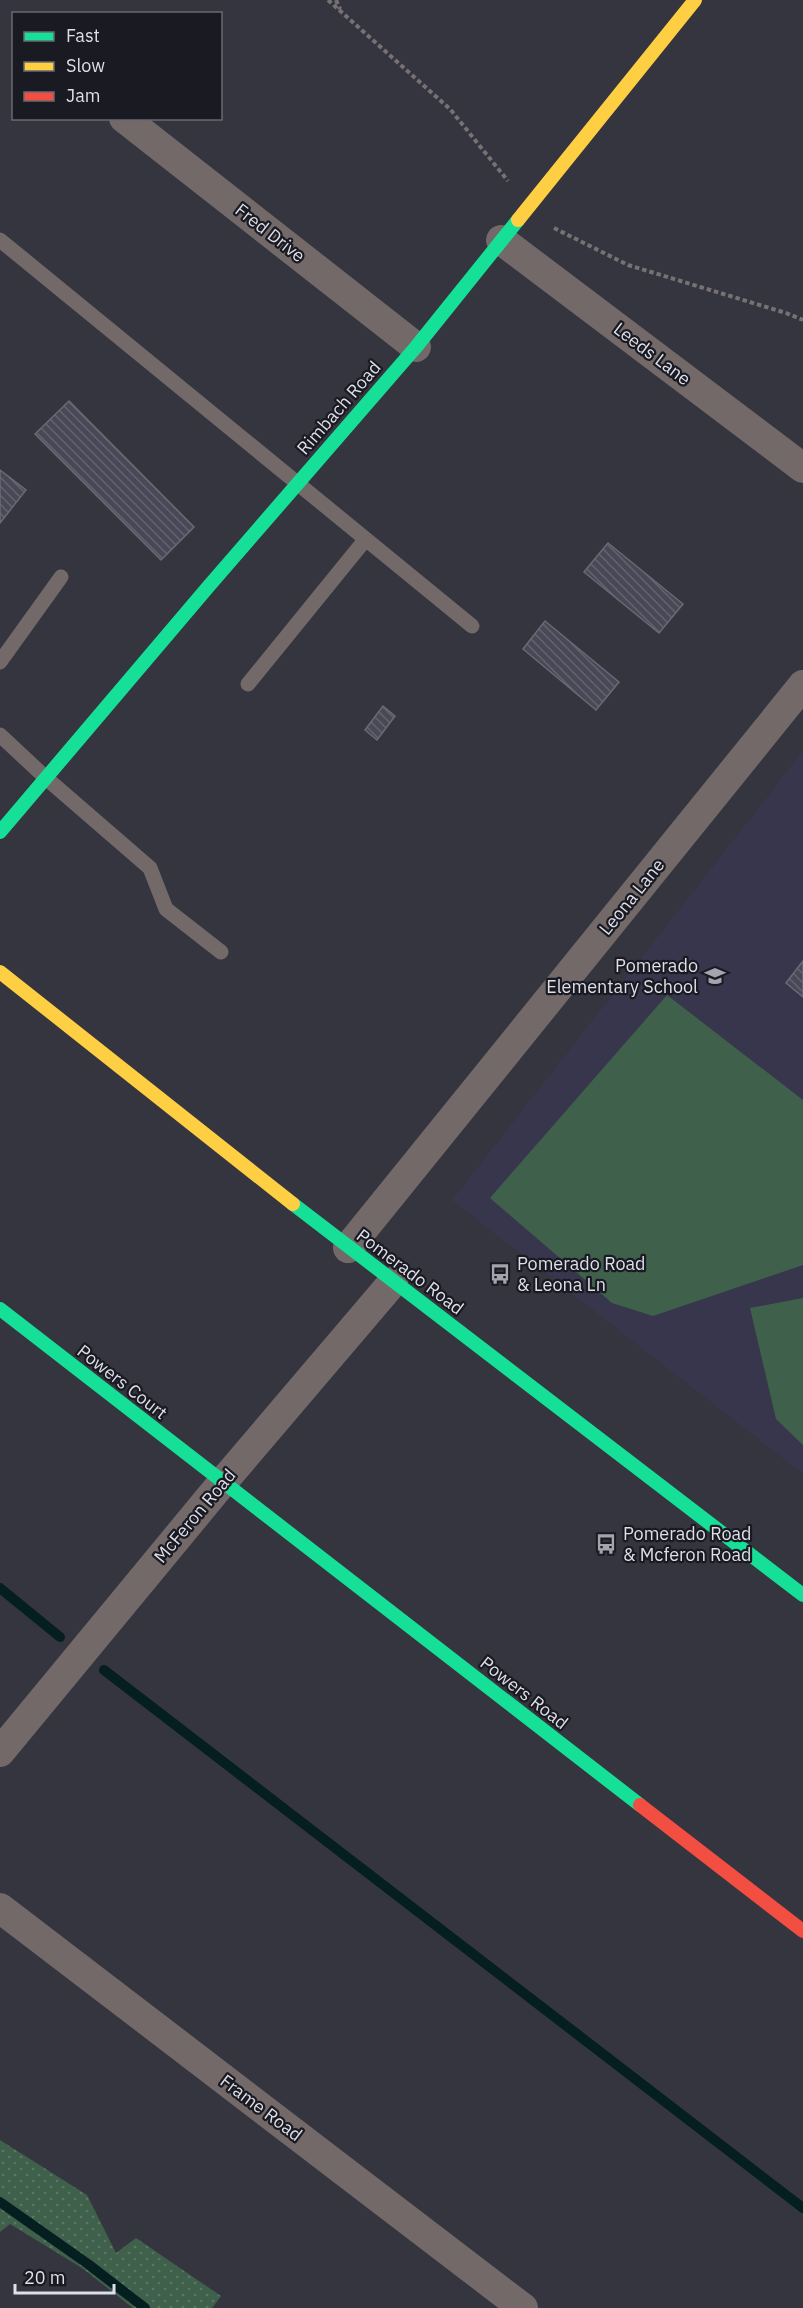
<svg xmlns="http://www.w3.org/2000/svg" width="803" height="2308" viewBox="0 0 803 2308" font-family="'IBM Plex Sans',sans-serif">
<style>
.built{fill:#37364d}
.grass{fill:url(#grass-dots)}
.pitch{fill:#3f604a}
.lines{fill:none;stroke-linecap:round;stroke-linejoin:round}
.stream{stroke:#051f21;stroke-width:10}
.building{fill:url(#building-back-hatch);stroke:#6a6a72;stroke-width:1.5}
.path{stroke:#767173;stroke-width:4;stroke-dasharray:4.5 3;stroke-linecap:butt}
.lane{stroke:#726968;stroke-width:15}
.street{stroke:#726968;stroke-width:30}
.fast{stroke:#16e098;stroke-width:14}
.slow{stroke:#ffcf43;stroke-width:14}
.jam{stroke:#f24e42;stroke-width:14}
.labels{text-anchor:middle;stroke-width:4.5;stroke-linejoin:round;paint-order:stroke}
.street-label{font-size:18px;fill:#dfdfeb;stroke:#1a1a22}
.poi-label{font-size:18px;fill:#dfdfeb;stroke:#1a1a22;text-anchor:start}
</style>
<defs>
<pattern id="grass-dots" width="8" height="8" patternUnits="userSpaceOnUse" patternTransform="scale(1.5)"><rect width="8" height="8" fill="#3f604a"/><path d="M2 2h.1M6 6h.1" fill="none" stroke="#5a7664" stroke-width="1.8" stroke-linecap="round"/></pattern>
<pattern id="building-back-hatch" width="6" height="6" patternUnits="userSpaceOnUse" patternTransform="scale(1.5)"><rect width="6" height="6" fill="#494857"/><path d="M-1 5l2 2M0 0l6 6M5-1l2 2" fill="none" stroke="#63626f"/></pattern>
</defs>
<rect width="100%" height="100%" fill="#35353f"/>
<path class="built" d="M803,751V1474L452,1200Z"/>
<path class="grass" d="M0,2140L87,2195L116,2253L136,2238L221,2296L212,2308H133L82,2268L10,2224L0,2232Z"/>
<path class="pitch" d="M667,995L803,1100V1265L653,1316L612,1303L490,1198Z
M803,1298V1445L776,1419L750,1308Z"/>
<g class="lines">
<path class="stream" d="M0,1588L60,1637
M104,1670L803,2208
M0,2202L88,2264L145,2308"/>
</g>
<path class="building" d="M69,401L194,527L161,560L35,434Z
M0,470L26,490L0,523Z
M608,543L683,604L659,633L584,572Z
M545,621L619,682L596,710L523,649Z
M383,706L395,716L377,740L365,730Z
M803,961V997L786,983Z"/>
<g class="lines">
<path class="path" d="M328,0L450,109L508,181
M336,0L340,9
M554,228L628,265L786,313L803,320"/>
<path class="lane" d="M0,240L472,626
M0,662L61,577
M248,684L365,540
M0,735L46,778L150,868L166,909L221,952"/>
<path class="street" d="M124,118L416,347
M501,240L803,468
M348,1248L803,685
M0,1752L222,1483L393,1282
M0,1908L523,2308"/>
<path class="fast" d="M0,832L208,587L416,347L518,220
M293,1204L803,1595
M0,1309L640,1805"/>
<path class="slow" d="M518,220L695,0
M0,972L293,1204"/>
<path class="jam" d="M640,1805L803,1931"/>
</g>
<defs>
<g id="school-bare" transform="scale(1.62)"><path d="M0-5L7-2L0 1L-7-2ZM-4 1L0 2.5L4 1V4Q0 6-4 4Z" fill="#a4a4af" stroke="#1a1a22" stroke-width="2.5" paint-order="stroke"/></g>
<g id="bus-bare" transform="scale(1.62)"><path d="M-5-6H5V4H4V6H2V4H-2V6H-4V4H-5ZM-3.5-4V0h7V-4ZM-3.5 1.2v1.5H-2V1.2ZM2 1.2v1.5H3.5V1.2Z" fill="#a4a4af" stroke="#1a1a22" stroke-width="2.5" paint-order="stroke"/></g>
</defs>
<g fill-rule="evenodd">
<use href="#school-bare" x="715" y="976"/>
<use href="#bus-bare" x="500" y="1274"/>
<use href="#bus-bare" x="606" y="1544"/>
</g>
<g class="labels">
<g class="street-label">
<text transform="translate(270 233) rotate(38)" y="6">Fred Drive</text>
<text transform="translate(652 354) rotate(37)" y="6">Leeds Lane</text>
<text transform="translate(339 408) rotate(-49)" y="6">Rimbach Road</text>
<text transform="translate(632 897) rotate(-51)" y="6">Leona Lane</text>
<text transform="translate(410 1272) rotate(37)" y="6">Pomerado Road</text>
<text transform="translate(122 1382) rotate(38)" y="6">Powers Court</text>
<text transform="translate(195 1516) rotate(-50)" y="6">McFeron Road</text>
<text transform="translate(524 1693) rotate(38)" y="6">Powers Road</text>
<text transform="translate(261 2108) rotate(37)" y="6">Frame Road</text>
</g>
<g class="poi-label">
<text x="698" y="972" text-anchor="end">Pomerado<tspan x="698" dy="21">Elementary School</tspan></text>
<text x="517" y="1270">Pomerado Road<tspan x="517" dy="21">&amp; Leona Ln</tspan></text>
<text x="623" y="1540">Pomerado Road<tspan x="623" dy="21">&amp; Mcferon Road</tspan></text>
</g>
</g>
<rect x="12" y="12" width="210" height="108" fill="#1a1a22" stroke="#696972" stroke-width="1.5"/>
<rect x="24" y="32" width="30" height="9" fill="#16e098" stroke="#696972" stroke-width="1.5"/>
<text x="66" y="42" font-size="18" fill="#dfdfeb">Fast</text>
<rect x="24" y="62" width="30" height="9" fill="#ffcf43" stroke="#696972" stroke-width="1.5"/>
<text x="66" y="72" font-size="18" fill="#dfdfeb">Slow</text>
<rect x="24" y="92" width="30" height="9" fill="#f24e42" stroke="#696972" stroke-width="1.5"/>
<text x="66" y="102" font-size="18" fill="#dfdfeb">Jam</text>
<path d="M15 2284v9h99v-9" fill="none" stroke="#dfdfeb" stroke-width="3"/>
<text x="24" y="2284" font-size="18" fill="#dfdfeb" stroke="#1a1a22" stroke-width="4.5" paint-order="stroke">20 m</text>
</svg>
